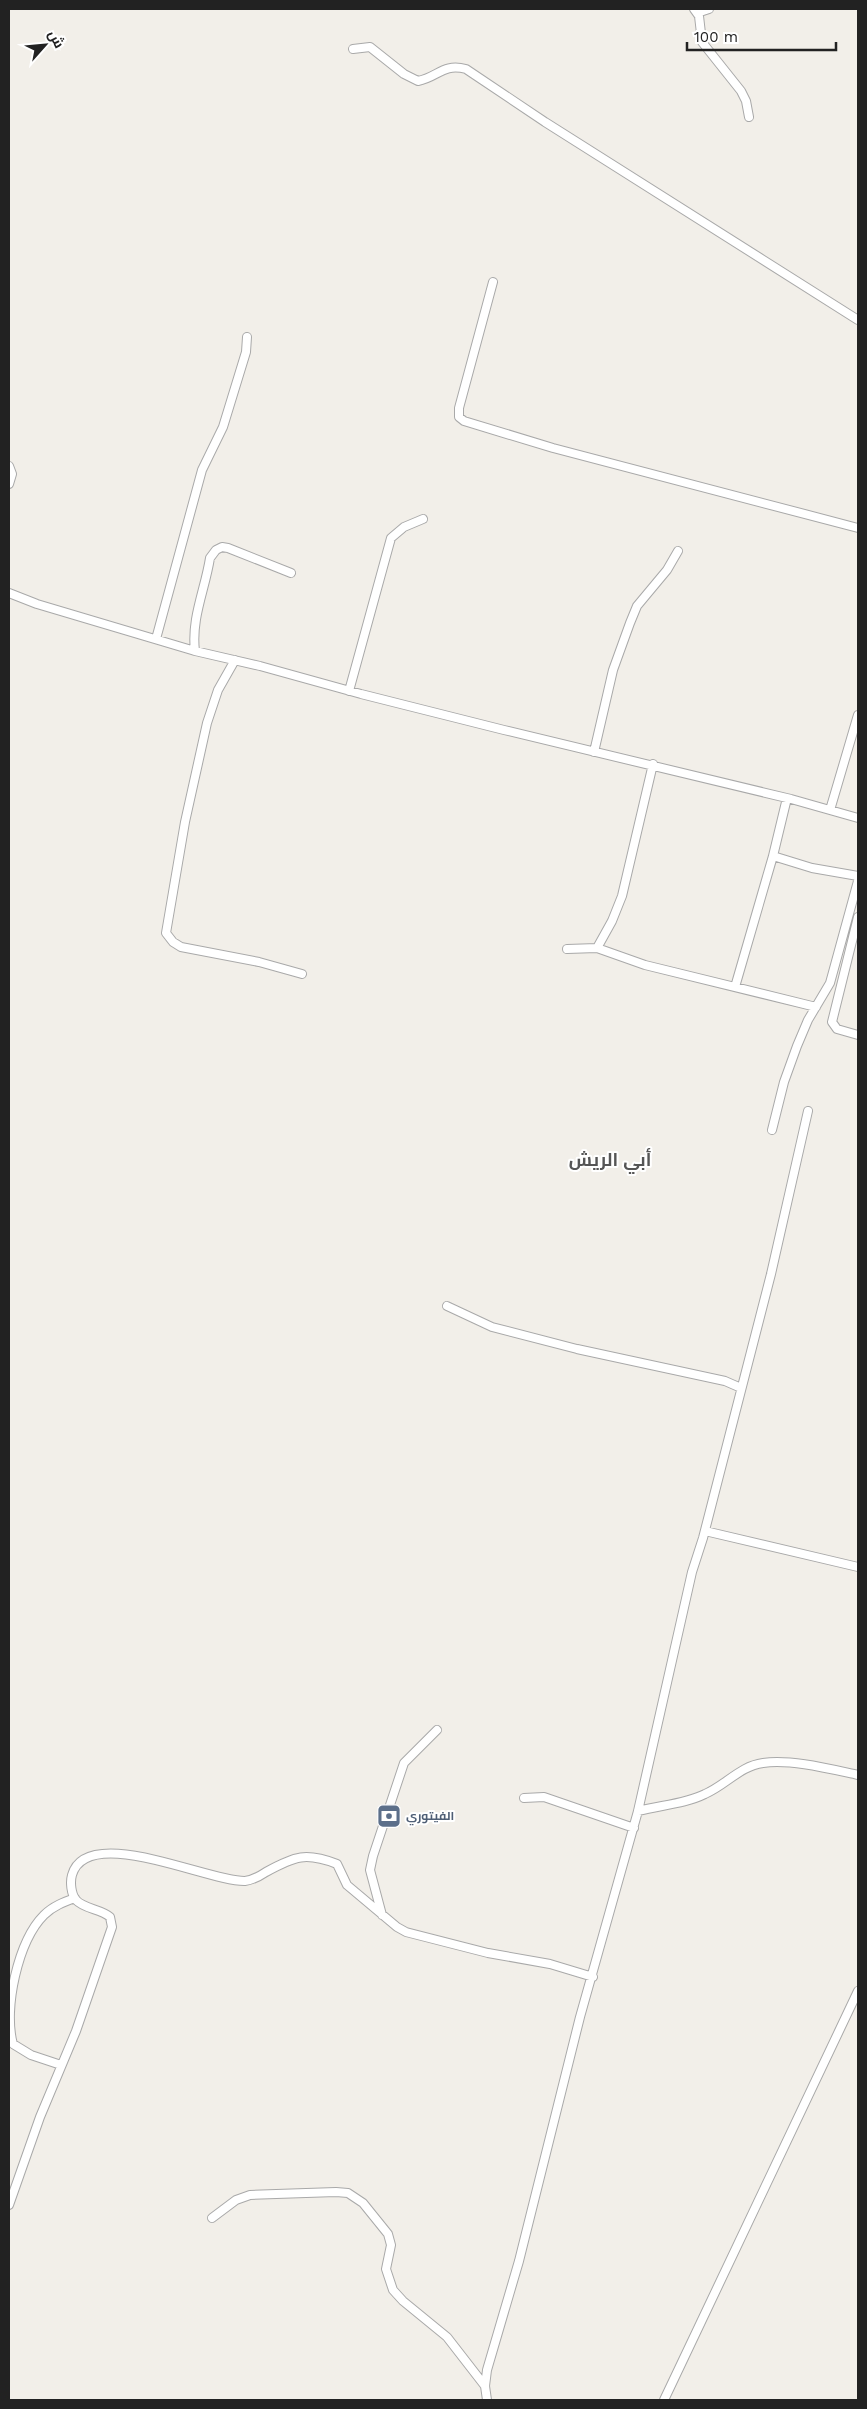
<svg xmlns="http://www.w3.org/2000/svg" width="867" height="2409" viewBox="0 0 867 2409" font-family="'Work Sans',Cairo,sans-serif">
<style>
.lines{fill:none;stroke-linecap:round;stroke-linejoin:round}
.street-casing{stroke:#a9a9a9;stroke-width:10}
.street{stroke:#fff;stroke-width:8}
.labels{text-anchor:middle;stroke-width:4;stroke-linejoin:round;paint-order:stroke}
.service-label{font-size:12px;font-weight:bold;fill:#4e5e75;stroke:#fff;text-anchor:start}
.district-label{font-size:18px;font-weight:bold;fill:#555;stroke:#fff}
</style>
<rect width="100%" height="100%" fill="#f2efe9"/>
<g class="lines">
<g class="street-casing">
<path id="street" d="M694,9L699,16L702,42L741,91L746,101L749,117
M697,13L709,9
M353,49L370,47L404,74L418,81C438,77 443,63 466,69L545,122L858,320
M493,282L459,408V417L464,421L553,448L858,528
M9,466L12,474L9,484
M9,593L37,604L195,651L260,666L361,694L504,730L791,799L858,818
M156,639L202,470L223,427L246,352L247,337
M195,651C191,618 205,590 210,558L216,550L222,547L228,548L291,573
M235,660L218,690L207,723L185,822L166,933L173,942L181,947L259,962L302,974
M349,691L391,538L404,527L423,519
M594,752L613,670L630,623L637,606L667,570L678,551
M787,798L773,856L812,868L858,876
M830,810L858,715
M858,917L832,1022L837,1029L858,1035
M597,948L645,965L816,1007
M567,949L597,948L612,921L622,896L653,764
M735,987L773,856
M772,1130L784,1082L797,1046L808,1020L830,983L858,881
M447,1306L492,1327L577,1349L725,1381L741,1388
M705,1531L858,1567
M524,1798L544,1797L634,1828
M638,1811C661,1805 685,1804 705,1794C726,1785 740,1766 763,1763C791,1759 830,1769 858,1775
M382,1915L370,1870L373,1856L404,1763L437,1730
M61,2065L31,2055L13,2044C3,2009 18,1941 44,1915C53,1906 64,1902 75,1898
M9,2205L40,2117L76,2031L112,1927L110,1917C101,1909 84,1909 76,1900C71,1894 70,1882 72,1875C87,1823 209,1882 245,1881C253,1880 260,1876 266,1872C295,1856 306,1852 337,1864L347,1885L397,1927L406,1932L488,1953L550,1964L593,1977
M212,2218L236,2200L250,2195L336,2192L348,2193L363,2203L388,2234L391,2245L386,2269L393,2290L403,2301L447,2337L485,2386
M487,2400L485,2386L487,2370L519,2261L580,2017L638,1811L692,1572L703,1538L771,1274L808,1111
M664,2400L858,1991"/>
</g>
<use href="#street" class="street"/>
</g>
<defs>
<g id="bank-square" transform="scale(1.25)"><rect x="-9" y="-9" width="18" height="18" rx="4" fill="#5c6f8a" stroke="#fff"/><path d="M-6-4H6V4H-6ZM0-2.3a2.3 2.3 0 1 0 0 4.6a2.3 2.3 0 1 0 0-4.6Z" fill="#fff"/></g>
</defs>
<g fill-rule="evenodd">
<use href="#bank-square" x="389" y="1816"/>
</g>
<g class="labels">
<g class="service-label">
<text x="406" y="1820">الفيتوري</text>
</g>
<g class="district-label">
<text x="610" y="1166">أبي الريش</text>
</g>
</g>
<rect width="867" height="2409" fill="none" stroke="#222222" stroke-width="20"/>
<g transform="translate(45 45) rotate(63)" stroke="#ffffff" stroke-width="4" paint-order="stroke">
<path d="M0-4L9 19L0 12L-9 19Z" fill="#222222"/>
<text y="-8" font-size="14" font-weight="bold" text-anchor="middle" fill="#222222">ش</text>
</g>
<path d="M687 42v8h149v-8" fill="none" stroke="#222222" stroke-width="2.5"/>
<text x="694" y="42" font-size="15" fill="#222222" stroke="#ffffff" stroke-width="4" paint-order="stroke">100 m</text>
</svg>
